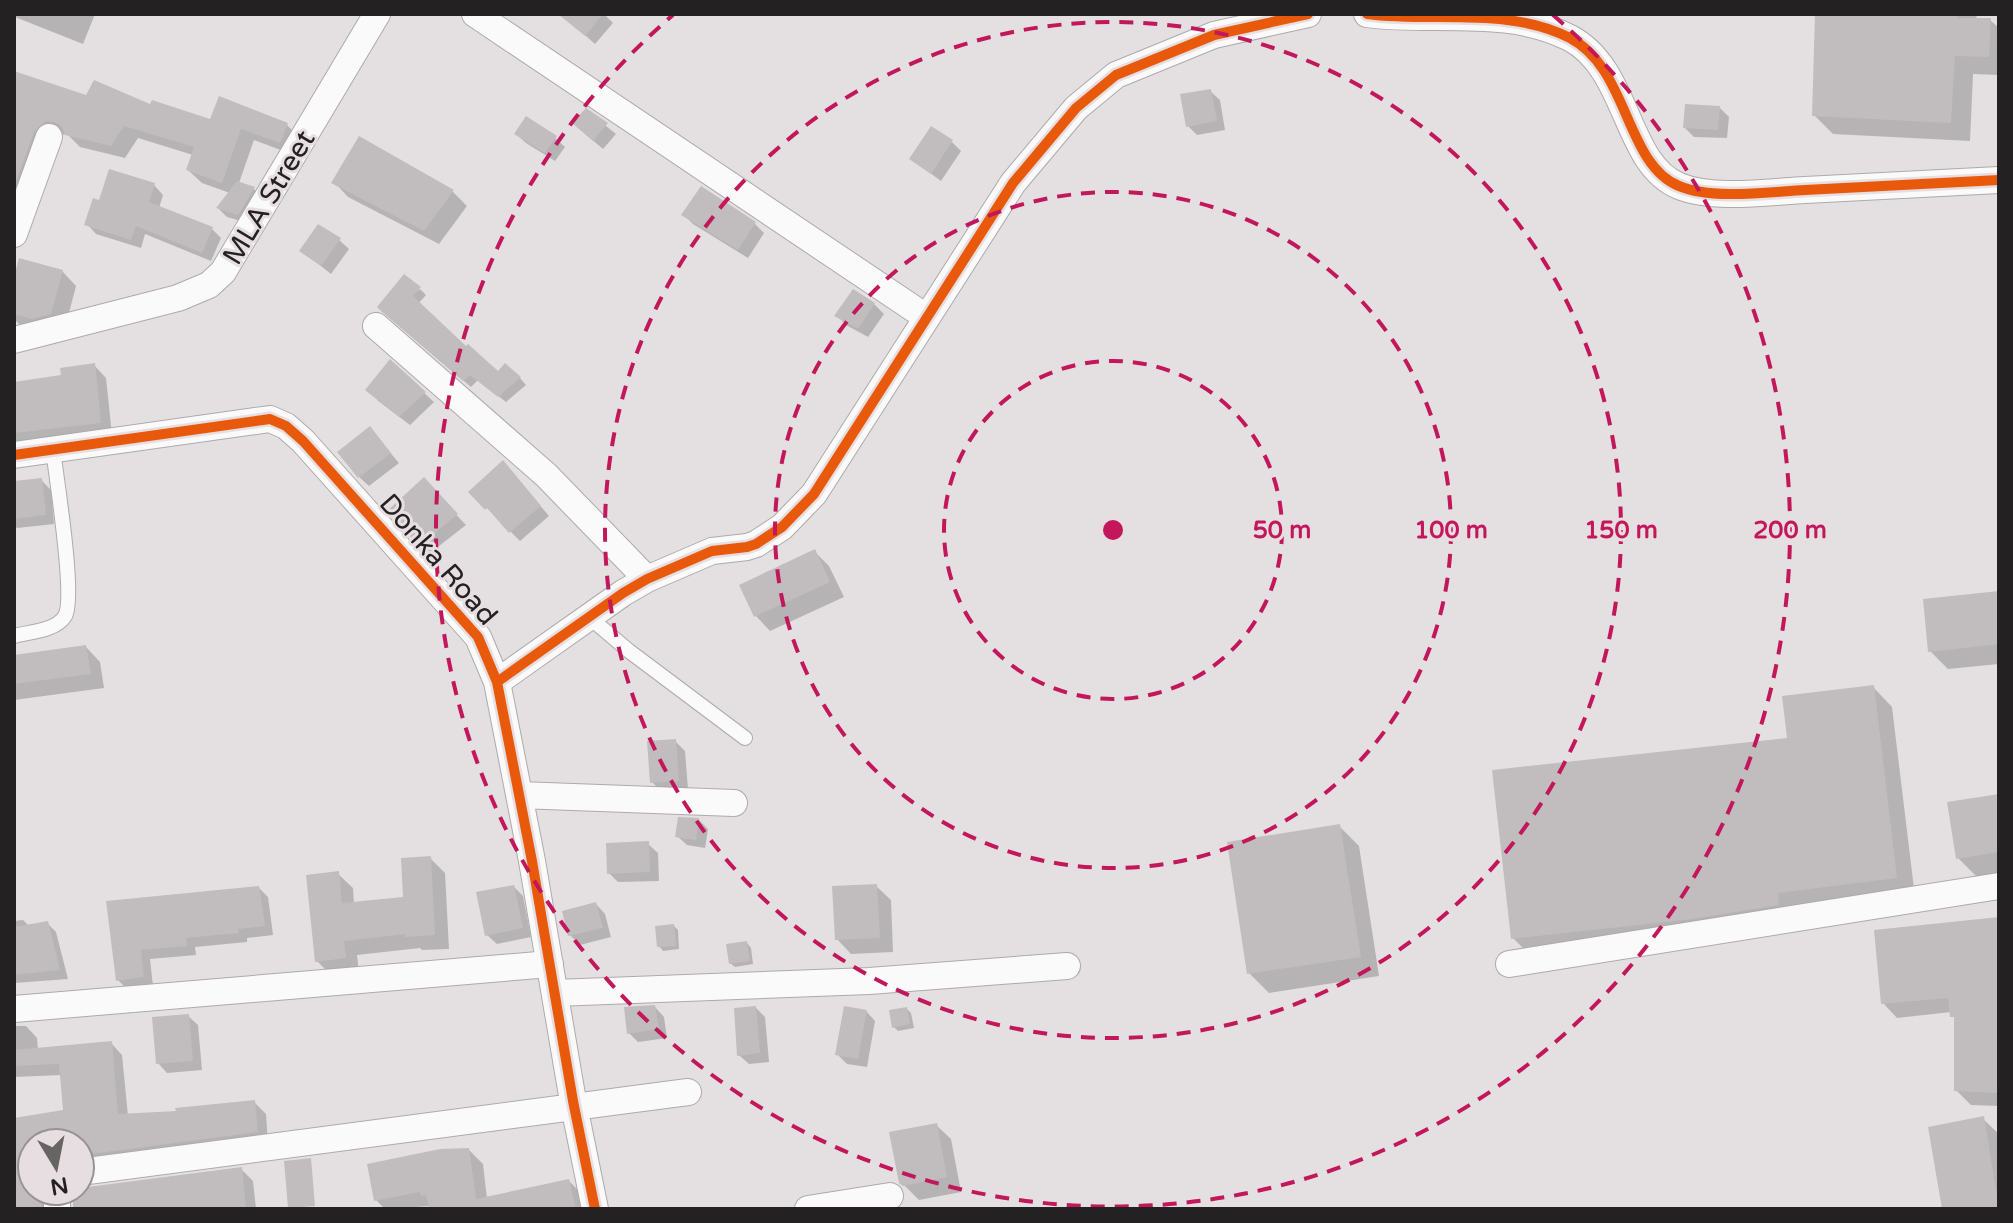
<svg xmlns="http://www.w3.org/2000/svg" width="2013" height="1223" viewBox="0 0 2013 1223" font-family="'Varela Round',sans-serif">
<style>
.shadow{fill:#0003}
.building{fill:#c1bdbe}
.lines{fill:none;stroke-linecap:round;stroke-linejoin:round}
.lane-casing{stroke:#adaaab;stroke-width:16}
.street-casing{stroke:#adaaab;stroke-width:28}
.lane{stroke:#fbfafa;stroke-width:14}
.street{stroke:#fbfafa;stroke-width:26}
.cycleway-casing{stroke:#e6dee0;stroke-width:15}
.cycleway{stroke:#e8590c;stroke-width:10}
.ring{fill:none;stroke:#c2185b;stroke-width:4;stroke-dasharray:14 10}
.labels{text-anchor:middle;stroke-width:6;stroke-linejoin:round;paint-order:stroke}
.street-label{font-size:28px;fill:#232121;stroke:#e6dee0}
.centre{fill:#c2185b;stroke:#e6dee0;stroke-width:4}
.ring-label{font-size:24px;text-anchor:middle;font-weight:bold;fill:#c2185b;stroke:#e6dee0;stroke-width:6;stroke-linejoin:round;paint-order:stroke}
</style>
<rect width="100%" height="100%" fill="#e4e0e1"/>
<path class="shadow" d="M14,14H95L83,44L15,17Z
M561,14H604L613,23L595,44Z
M1817,14H1977L1976,20H1990L1999,28V75L1973,74L1970,141L1833,134L1814,115Z
M14,73L87,98L151,107L211,122L287,125L300,138L294,155L254,140L239,183L254,189L263,198L248,223L227,217L218,208L230,193L202,183L188,170L193,155L138,138L125,158L80,147L67,134L53,137L14,234Z
M1210,91L1220,100L1225,130L1197,135L1188,126Z
M1720,108L1729,117L1727,138L1694,137L1685,128Z
M586,110L616,134L603,149L584,133Z
M516,134L555,138L565,147L555,161L526,143Z
M952,142L961,151L941,181L911,159Z
M334,182L453,192L467,206L439,244L348,197Z
M154,185L163,195L159,208L212,229L221,238L211,261L145,234L141,248L96,234L87,224L100,203Z
M684,215L755,224L764,233L748,258L693,224Z
M339,240L349,249L331,274L302,251Z
M62,271L76,286L65,328L21,326L14,319V285Z
M420,289L426,295L418,304L466,348L498,374L520,378L526,385L506,402L478,380L471,387L386,314Z
M853,292L874,304L884,314L868,337L846,325L837,315Z
M390,362L434,402L410,425L377,400Z
M94,365L106,378L112,435L14,447V384L63,377Z
M370,429L399,463L369,486L359,477Z
M512,472L549,516L520,541L471,492Z
M423,480L466,525L430,553L420,544Z
M42,481L51,490L54,524L17,528L14,525V483Z
M815,552L829,566L844,597L770,631L756,616Z
M1999,593V664L1948,669L1930,651Z
M86,647L100,662L104,688L14,700V657Z
M1873,687L1892,707L1915,897L1532,957L1513,938L1789,739Z
M675,741L685,751L688,789L662,792L652,782Z
M1999,796V873L1976,876L1958,858Z
M699,820L708,829L705,848L687,845L677,836Z
M1339,826L1359,846L1379,976L1269,993L1249,973Z
M648,844L658,853L659,881L618,882L609,873Z
M430,858L445,873L449,949L422,950L420,948L357,955L359,972L331,975L317,961L338,874L353,888L354,904L405,898Z
M876,886L891,900L893,952L851,954L837,939Z
M514,887L523,896L531,937L497,944L487,935Z
M259,888L268,897L273,935L247,938V942L195,947L196,955L150,959L153,986L127,989L118,980L109,903Z
M596,904L605,914L611,937L580,945L570,935Z
M1999,919V1106L1971,1105L1956,1090V1021L1951,1012L1897,1018L1883,1003Z
M23,920L29,926L47,923L56,932L68,979L14,983V921Z
M674,926L678,930L679,949L663,951L659,946Z
M747,943L751,948L753,964L735,967L730,963Z
M655,1007L664,1017L667,1038L638,1042L629,1033Z
M756,1008L765,1017L769,1062L749,1064L739,1055Z
M907,1009L911,1013L914,1028L898,1031L894,1027Z
M866,1011L875,1021L867,1067L847,1064L837,1054Z
M188,1016L198,1025L202,1070L167,1073L158,1063Z
M14,1026H26L37,1038L38,1050L111,1043L122,1055L128,1116L178,1112L254,1102L266,1114L268,1144L80,1174V1143H32V1191H60L53,1209H14V1120L65,1111L62,1075L14,1077Z
M1983,1119L1999,1134V1209H1945Z
M936,1125L951,1139L961,1192L919,1200L901,1182Z
M469,1150L483,1164L487,1199L569,1181L583,1195L586,1209H431V1206L385,1209L376,1200Z
M241,1169L253,1181L256,1209H73V1191L80,1189Z"/>
<path class="building" d="M558,14H603L585,36Z
M1815,14H1957V18H1991L1989,57L1955,56L1951,123L1812,116Z
M14,71L86,95L94,80L150,104L152,100L210,119L219,96L288,123L280,143L241,129L222,183L186,170L194,147L124,126L111,146L65,135L62,127L55,122L45,121L34,132L14,187Z
M1211,89L1217,121L1186,127L1180,94Z
M1685,104L1720,106L1718,130L1683,128Z
M586,108L608,123L593,141L572,123Z
M526,116L557,136L545,153L514,134Z
M931,126L953,140L931,174L909,159Z
M359,136L454,190L424,231L331,183Z
M109,169L155,183L149,202L213,227L202,253L136,226L131,240L84,225L93,198L99,200Z
M237,181L255,187L238,215L216,208Z
M701,186L756,222L738,250L681,215Z
M318,224L341,238L321,266L299,251Z
M19,258L63,270L51,314L32,319L14,314V277Z
M404,274L421,287L413,296L466,346L468,344L498,371L505,363L521,377L498,397L470,375L463,381L381,311L377,307Z
M853,289L875,303L858,329L834,316Z
M390,359L426,392L399,417L365,390Z
M95,363L101,423L14,433V382L61,375L60,368Z
M370,426L391,453L358,478L337,452Z
M503,460L541,506L509,533L487,508L485,510L468,492Z
M424,477L458,514L419,546L387,511Z
M42,478L46,515L14,519V481Z
M815,549L830,582L754,617L739,585Z
M1999,591V644L1928,652L1923,599Z
M86,645L91,674L14,684V655Z
M1874,685L1897,878L1778,893L1779,905L1692,919L1511,939L1492,770L1787,738L1782,696Z
M676,739L679,781L650,783L647,741Z
M1999,794V852L1956,859L1947,802Z
M678,817L699,818L696,840L675,837Z
M1340,824L1361,957L1247,974L1227,842Z
M649,841L650,872L607,874L606,843Z
M431,856L435,935L405,937V934L344,941L346,958L315,962L306,875L339,871L342,903L403,897L401,858Z
M877,884L880,938L835,940L832,886Z
M514,885L523,928L485,936L476,892Z
M259,886L265,926L238,929L239,933L186,938L187,946L141,950L144,977L116,981L106,901Z
M596,902L603,928L568,936L562,911Z
M1999,917V1093L1954,1091V1017H1950L1948,998L1881,1004L1874,930Z
M48,921L60,970L14,975V927Z
M674,924L676,946L657,947L655,926Z
M747,941L750,961L729,964L726,944Z
M655,1005L659,1029L627,1034L624,1007Z
M756,1006L760,1053L737,1056L734,1008Z
M844,1006L867,1010L858,1059L835,1055Z
M907,1007L910,1024L892,1028L889,1010Z
M189,1014L193,1061L156,1064L152,1017Z
M112,1041L118,1114L176,1111L175,1108L255,1100L258,1132L83,1155L82,1143H32V1191H41V1209H14V1118L63,1110L59,1064L14,1066V1050Z
M1984,1116L1999,1209H1942L1928,1127Z
M937,1123L947,1177L903,1186L899,1183L889,1132Z
M469,1148L476,1199L569,1179L576,1209H429L426,1195L421,1196L420,1192L374,1201L367,1164L440,1149Z
M311,1158L315,1206L288,1208L284,1161Z
M242,1167L246,1209H73V1191H80V1188Z"/>
<g class="lines">
<g class="lane-casing">
<path id="lane" d="M589,617L629,651L745,738
M14,636C29,632 56,631 65,616C76,597 56,477 53,449"/>
</g>
<g class="street-casing">
<path id="street" d="M475,14L926,317
M1367,14C1433,23 1507,6 1570,38C1629,69 1625,164 1679,186C1713,200 1768,192 1805,190C1870,187 1934,183 1999,180
M14,234L49,137
M376,326L546,475L647,579
M14,340L178,298L209,285L223,272L377,14
M14,455L270,419L286,426L303,441L478,637L497,682L532,861L573,1101L595,1209
M497,682L623,593L647,579L712,551L747,547L756,544L782,527L814,494L1013,183L1076,108L1116,75L1214,35L1308,14
M519,795L734,803
M1509,964L1999,886
M555,993L869,981L1067,966
M14,1009L550,964
M80,1172L688,1092
M57,1191V1209
M808,1209L890,1196"/>
</g>
<use href="#lane" class="lane"/>
<use href="#street" class="street"/>
<g class="cycleway-casing">
<path id="cycleway" d="M1367,14C1433,23 1507,6 1570,38C1629,69 1625,164 1679,186C1713,200 1768,192 1805,190C1870,187 1934,183 1999,180
M14,455L270,419L286,426L303,441L478,637L497,682L532,861L573,1101L595,1209
M497,682L623,593L647,579L712,551L747,547L756,544L782,527L814,494L1013,183L1076,108L1116,75L1214,35L1308,14"/>
</g>
<use href="#cycleway" class="cycleway"/>
</g>
<g class="ring">
<circle cx="1113" cy="530" r="169"/>
<circle cx="1113" cy="530" r="338"/>
<circle cx="1113" cy="530" r="508"/>
<path d="M1553 15A677 677 0 1 1 673 15"/>
</g>
<g class="labels">
<g class="street-label">
<text transform="translate(268 197) rotate(-59)" y="10">MLA Street</text>
<text transform="translate(439 559) rotate(49)" y="10">Donka Road</text>
</g>
</g>
<circle cx="1113" cy="530" r="12" class="centre"/>
<g class="ring-label">
<text x="1282" y="538">50 m</text>
<text x="1451" y="538">100 m</text>
<text x="1621" y="538">150 m</text>
<text x="1790" y="538">200 m</text>
</g>
<rect width="2013" height="1223" fill="none" stroke="#232121" stroke-width="32"/>
<g transform="translate(56 1167) rotate(170)"><circle r="38" fill="#e6dee0" stroke="#989294" stroke-width="2"/>
<path d="M0-6L14 30L0 20L-14 30Z" fill="#676464"/>
<text y="-12" font-size="22" font-weight="bold" text-anchor="middle" fill="#232121">N</text>
</g>
</svg>
